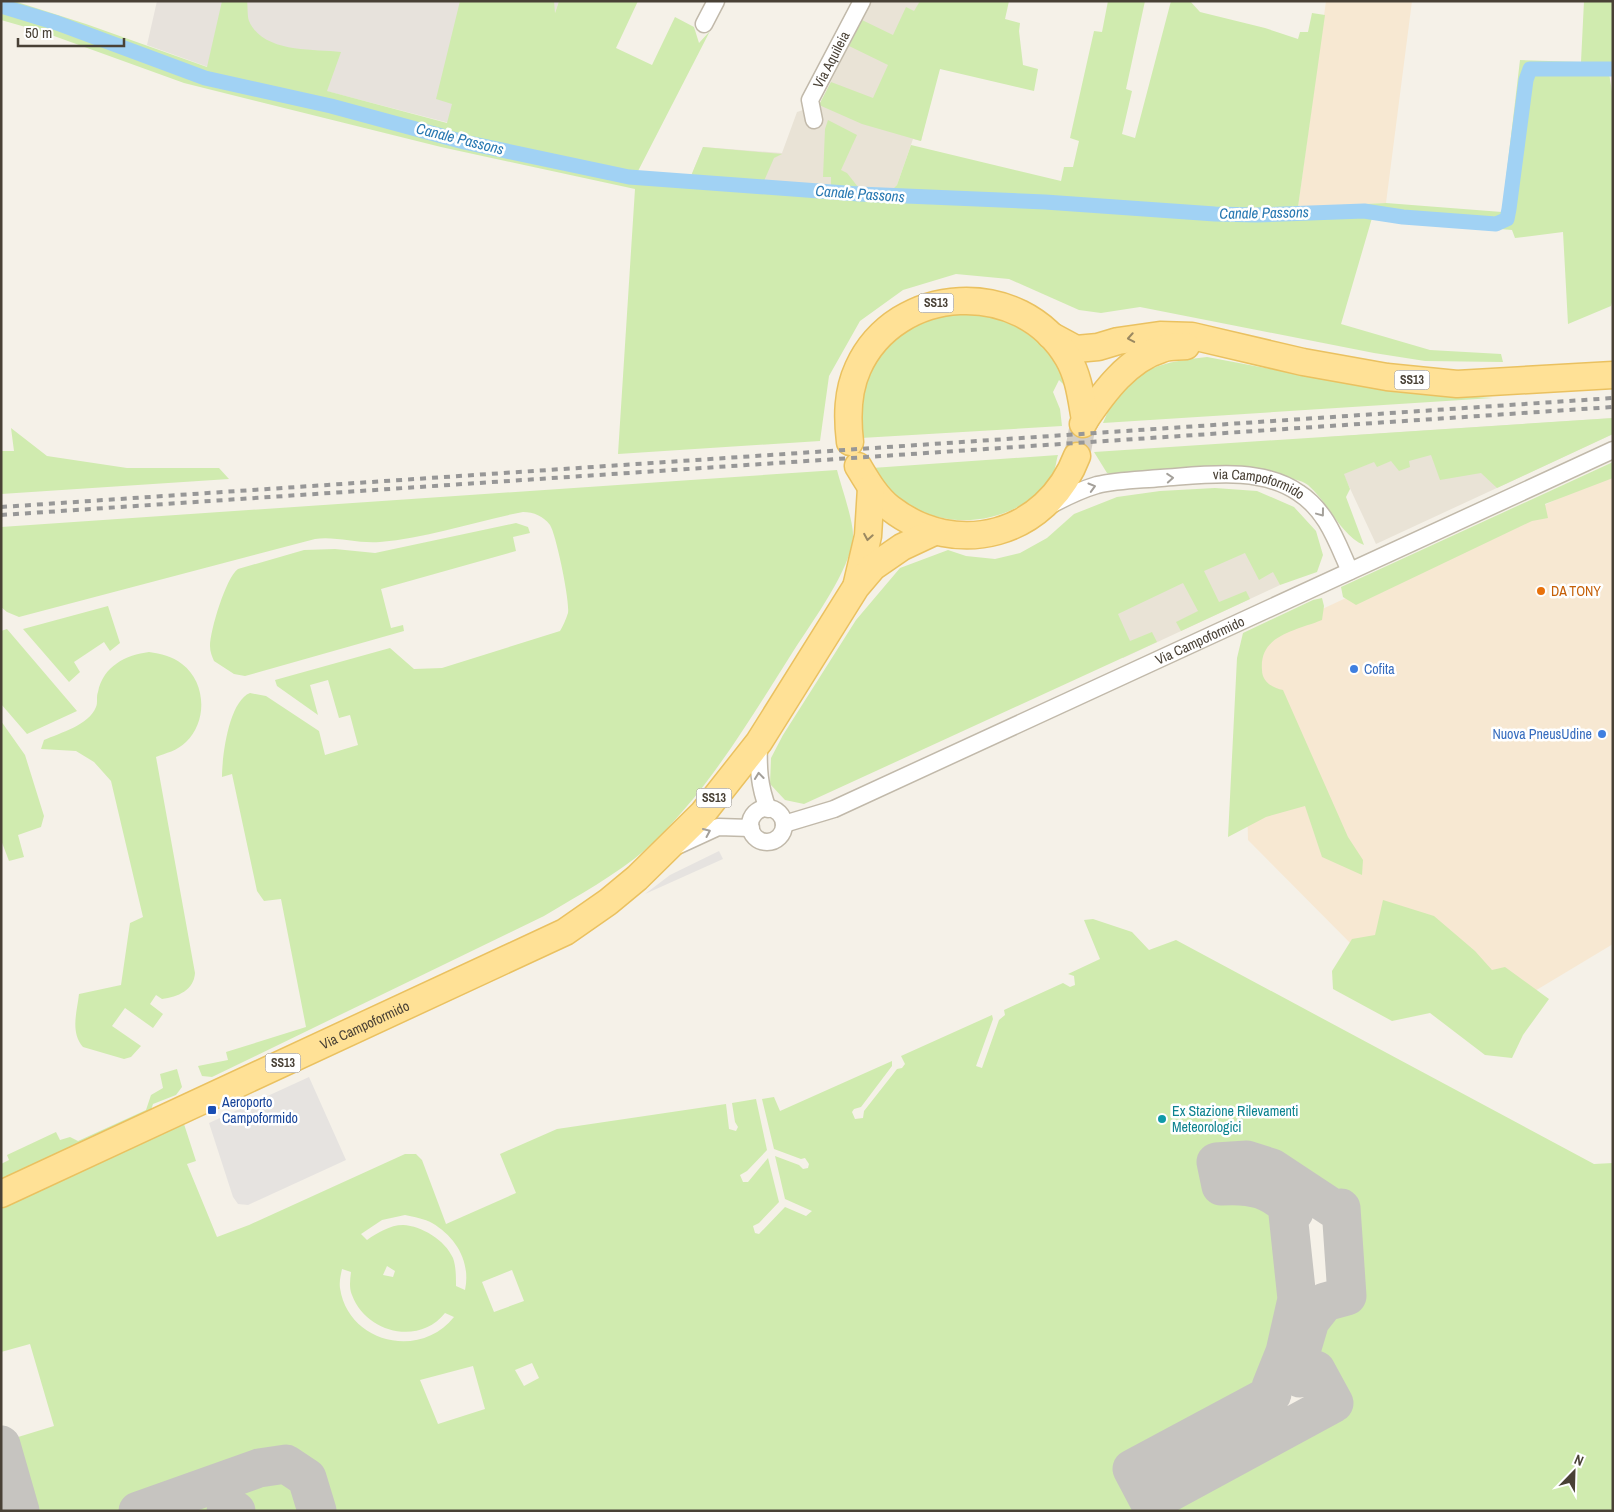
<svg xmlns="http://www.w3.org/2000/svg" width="1614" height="1512" viewBox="0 0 1614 1512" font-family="'Archivo Narrow',sans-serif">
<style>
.residential{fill:#e9e3d6}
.commercial{fill:#f7e8d2}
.industrial{fill:#e7e2dc}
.green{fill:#d0ebaf;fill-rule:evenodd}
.parking{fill:#e6e3e0}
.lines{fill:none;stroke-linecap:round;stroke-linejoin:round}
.canal{stroke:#a1d2f4;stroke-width:15}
.taxiway{stroke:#c6c4c0;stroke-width:39}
.primary-tunnel{stroke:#d3cec4;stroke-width:26;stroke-dasharray:26 13;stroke-linecap:butt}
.minor-casing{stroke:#c1b9aa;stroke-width:19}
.primary-casing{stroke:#eac160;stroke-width:29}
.minor{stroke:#fff;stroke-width:16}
.primary{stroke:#ffe196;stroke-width:26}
.rail{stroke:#979797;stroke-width:4;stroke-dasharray:6 6;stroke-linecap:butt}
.oneway{stroke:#9b8961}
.oneway2{stroke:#a4a09a}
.food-dot{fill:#e8710a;stroke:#fff;stroke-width:2}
.shop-dot{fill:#3f7fe0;stroke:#fff;stroke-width:2}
.transit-dot{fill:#1a4fb4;stroke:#fff;stroke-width:2}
.culture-dot{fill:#0f9aa8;stroke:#fff;stroke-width:2}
.labels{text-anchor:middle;stroke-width:5;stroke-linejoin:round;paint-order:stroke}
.shield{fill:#fff;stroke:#807a72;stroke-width:1}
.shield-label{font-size:12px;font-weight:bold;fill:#494136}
.street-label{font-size:14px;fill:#494136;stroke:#fff}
.food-label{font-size:14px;fill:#c56008;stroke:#fff;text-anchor:start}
.shop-label{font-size:14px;fill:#366cbe;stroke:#fff;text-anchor:start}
.transit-label{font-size:14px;fill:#164399;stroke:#fff;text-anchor:start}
.culture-label{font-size:14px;fill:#0d838f;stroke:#fff;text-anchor:start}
.water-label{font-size:15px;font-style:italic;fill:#2878b2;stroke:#fff}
</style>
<rect width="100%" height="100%" fill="#f5f1e8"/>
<path class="residential" d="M871,1H964L934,85L921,141L913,139L897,185L894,189L691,176L703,147L782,153L797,112L819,105Z
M1613,418V434L1376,544L1326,437Z
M1250,520L1280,585L1123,658L1076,543Z"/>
<path class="commercial" d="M1326,1H1412L1386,203L1298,207Z
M1613,473V944L1518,1001L1369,962L1248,840L1243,646Z"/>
<path class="industrial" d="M157,1H559L511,139L326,91L208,67L147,45Z"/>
<path class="green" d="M1,1H14L86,24L207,67L222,1H247C248,7 247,15 249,21C263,53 312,49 341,52L327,91L447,123L452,104L436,99L460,1H554L555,13L559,1H638L616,48L652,65L675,17L694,27L699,43L710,31L637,173L691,176L703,147L782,154L774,158L764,181L831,185V177H823L825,129L828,120L857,135L841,170L847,173L858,187L893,189L897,185L911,145L1061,181L1064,167H1073L1079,141L1070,138L1094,31L1102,32L1108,1H1145L1126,89L1132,91L1122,134L1135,138L1171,1H1190L1200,12L1265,28L1298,39L1300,32H1308L1312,13L1325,15L1298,207L1386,203L1502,212L1520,60L1581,62L1584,1H1613V73H1609L1613,98V299L1611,306L1568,324L1563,232L1515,238L1512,230L1372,218L1341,324L1430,350L1501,354L1503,362L1425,361L1374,353L1140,307L1101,313L1079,310L1009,279L956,274L903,290L860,321L829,376L820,441L618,454L635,189L441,147L184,83L43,32L1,20Z
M920,1H1009L1005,19L1020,23L1019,31L1023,65L1038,69L1034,91L940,69L921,141L862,124L819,105L831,82L873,98L888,65L849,46L862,20L893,35L906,7L914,11Z
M944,310L998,314L1045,346L1061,370L1067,388L1059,380L1053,392L1060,409L1062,426L861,438L858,407L866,374L899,331Z
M1207,357L1394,392L1493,398L1103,423C1107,414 1111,403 1117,395C1140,365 1173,361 1207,357Z
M1613,418V434L1497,488L1481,473L1440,480L1431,455L1409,461L1410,467L1399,471L1391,461L1377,467L1374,462L1344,474L1350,489L1346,497L1364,545C1341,536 1328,502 1308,485C1303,481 1296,480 1290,478C1234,457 1171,470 1113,475L1107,473L1094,452Z
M11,428L47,456L127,468H219L229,479L1,494V451H14Z
M1058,455C1056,461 1056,468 1053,473C1027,519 961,532 916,509C897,499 885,485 872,468Z
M1613,462V478L1545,504L1548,518L1532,521L1356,605L1343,597L1341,587Z
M837,470C841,486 854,522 853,537C851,569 812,622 794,650C750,719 706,795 645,850C616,875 577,896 544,916L212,1077L202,1076L198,1066L228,1060L226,1052L306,1027L281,899L264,901L257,891L232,774L222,777C222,756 229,701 250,693L266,696L319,731L325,755L358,745L350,715L339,718L328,680L310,685L318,715L277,686L275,680L390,648L414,669L442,668L560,631C563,626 566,619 568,613C570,601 556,534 550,525C543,516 534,512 523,512C476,521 428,538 380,542C358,544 336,536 315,539L19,617L7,612L1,607V527Z
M1215,488L1257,491L1294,507L1316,531L1323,555L1317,572L1280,585L1273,572L1259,580L1245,553L1204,571L1219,602L1246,591L1250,599L1181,631L1176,622L1198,611L1183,583L1118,614L1130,641L1152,632L1157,642L804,804L785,800L770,784L771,758L783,735L856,620L900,568L948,550L966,556L995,559L1020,553L1047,538L1074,514L1117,497L1160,491Z
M516,523L528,527L530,533L513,537L516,551L381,589L391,628L403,625L404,631L245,676L234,674L214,661C212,656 210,652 210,646C210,631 226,577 238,569L304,550L335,549L375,553Z
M1322,598L1324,606L1322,620C1295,631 1259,635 1262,670C1262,682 1273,688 1283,690L1348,837L1363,860L1362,875L1322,857L1305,806L1266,817L1228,837L1237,658L1243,633L1313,600Z
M108,606L120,643L110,651L104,642L74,662L80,672L69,682L23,629Z
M7,629L77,711L27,734L1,704V631Z
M149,652C161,654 172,656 182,664C206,682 208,721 186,742C177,751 166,753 156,757L195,973C194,990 178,997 162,999L156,995L150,1004L163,1014L153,1028L125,1008L112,1026L141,1046L131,1057L124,1059L83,1047C70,1032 77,1012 79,994L121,985L130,923L143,917L111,781L94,762L76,751L41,749L44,740C60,733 89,725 96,707C98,703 96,696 98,692C103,666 126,655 149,652Z
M1,721L25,755L44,816L41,827L18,835L24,857L9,861L1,840Z
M1383,900L1434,916L1475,951L1492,970L1505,967L1549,999L1523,1035L1512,1058L1485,1055L1430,1013L1392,1021L1333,989L1332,971L1352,939L1375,935Z
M1093,919L1132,932L1149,950L1176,940L1594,1164L1613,1163V1511H328L316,1470L284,1451L116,1511H26L5,1441L54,1426L30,1344L1,1352V1208L184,1124L196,1161L187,1164L217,1237L249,1225L405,1154H416L422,1160L446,1224L516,1193L500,1154L557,1129L726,1104L729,1129L736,1131L738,1127L735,1122L732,1103L756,1099L767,1150L747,1171L740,1175L743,1182H748L768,1158L779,1202L759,1223L753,1226L755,1233L759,1234L785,1207L806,1216L812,1211L785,1199L775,1156L799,1165L803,1169L808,1168L809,1164L805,1158L801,1159L774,1149L762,1099L774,1097L780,1111L892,1061V1066L861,1107L854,1109L852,1112L855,1119L863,1118L864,1111L897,1069L902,1068L905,1064L901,1056L992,1015L993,1019L976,1066L982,1068L999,1020L1005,1015L1004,1010L1063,983L1070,987L1075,985L1074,976L1068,974L1100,959L1084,920ZM1247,1160L1272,1168L1334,1209L1341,1208L1347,1296L1325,1302L1310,1321L1296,1368L1300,1378L1316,1370L1334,1403L1150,1503L1132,1469L1272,1394L1271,1387L1285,1352L1297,1299L1288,1214L1294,1212C1271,1189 1254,1184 1221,1186L1216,1163ZM405,1215C414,1217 425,1219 432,1223C456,1237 471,1262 465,1290L456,1286C456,1277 456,1266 453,1258C445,1240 422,1226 403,1225C390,1225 377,1233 367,1240L361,1234L382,1220ZM387,1266L395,1271L393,1277L383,1275ZM342,1269L351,1272C350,1280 349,1288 352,1295C366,1333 419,1346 445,1313L454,1317C420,1360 348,1343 340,1288C339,1282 341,1274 342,1269ZM512,1270L524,1301L494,1312L482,1282ZM532,1363L539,1378L524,1386L515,1370ZM473,1366L485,1409L438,1424L420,1380Z
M177,1069L182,1087L176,1095L153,1104L151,1110L1,1179V1164L9,1160L7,1155L56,1132L60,1140L70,1137L78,1141L146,1110L151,1095L163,1088L160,1074Z
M1,1464L16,1511H1Z
M268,1477H290L303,1493L309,1511H168Z"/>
<path class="parking" d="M719,851L723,859L645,894L670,875Z
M309,1077L346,1160L248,1205L238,1204L233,1197L209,1123Z"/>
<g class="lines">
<path class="canal" d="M1,6L57,23L205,78L331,106L464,142L629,177L859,194L1045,202L1215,214L1256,215L1364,211L1403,217L1496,224L1507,219L1509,209L1526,80L1530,69H1613"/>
<path class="taxiway" d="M1247,1160L1272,1168L1334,1209L1341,1208L1347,1296L1325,1302L1310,1321L1296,1368L1300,1378L1316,1370L1334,1403L1150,1503L1132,1469L1272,1394L1271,1387L1285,1352L1297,1299L1288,1214L1294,1212C1271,1189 1254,1184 1221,1186L1216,1162Z
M1,1445L20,1511
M138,1511L259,1468L286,1464L307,1478L317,1511
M226,1511H236"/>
<path class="primary-tunnel" d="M1077,456L1083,424"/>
<g class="minor-casing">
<g id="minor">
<path d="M704,24L716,1"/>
<path id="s1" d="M814,120L810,100L862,1"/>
<path id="s2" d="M1051,505C1066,497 1080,490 1097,485C1118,480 1139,480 1161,478C1205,475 1260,466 1299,493C1327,511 1337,543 1350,571"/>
<path d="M759,743C758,767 759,786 768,809"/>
<circle cx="767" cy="825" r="17"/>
<path id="s3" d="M784,824L834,809L1613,450"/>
<path d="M679,845L718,827L751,828"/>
</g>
</g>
<g class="primary-casing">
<g id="primary">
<path d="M1050,335L1076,349L1098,347L1118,341L1160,335L1192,336L1303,362L1387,377L1457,384L1613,375"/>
<path d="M1085,420C1104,392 1128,359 1162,349C1169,346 1178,347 1186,346"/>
<path d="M850,442C847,417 847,392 858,368C896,284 1021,277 1068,358C1079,377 1081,398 1085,420L1083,424"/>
<path d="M858,466C867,481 876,497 890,508C957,560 1047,535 1077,456"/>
<path d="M857,583L868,536L871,488"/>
<path id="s4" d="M1,1194L565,932L608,902L637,878L703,813L759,742L856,587L873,567L902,547L934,532"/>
</g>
</g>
<use href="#minor" class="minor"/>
<use href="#primary" class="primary"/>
<path class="rail" d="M1,507L1613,398
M1,515L1613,407"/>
</g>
<defs><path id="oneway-chevron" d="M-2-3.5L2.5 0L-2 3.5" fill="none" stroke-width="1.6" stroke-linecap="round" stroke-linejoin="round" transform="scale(1.25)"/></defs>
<g class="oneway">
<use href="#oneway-chevron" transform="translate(1131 338) rotate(170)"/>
<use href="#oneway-chevron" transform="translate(868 537) rotate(100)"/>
</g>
<g class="oneway2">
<use href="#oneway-chevron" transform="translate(1170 478) rotate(-4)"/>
<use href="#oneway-chevron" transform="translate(1092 487) rotate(-16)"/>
<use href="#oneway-chevron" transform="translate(1321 513) rotate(53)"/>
<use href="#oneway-chevron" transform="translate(759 776) rotate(-96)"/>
<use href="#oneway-chevron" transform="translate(707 832) rotate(-24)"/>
</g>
<circle class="food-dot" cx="1541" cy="591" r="5"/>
<g class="shop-dot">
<circle cx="1354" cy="669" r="5"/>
<circle cx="1602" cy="734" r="5"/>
</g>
<rect class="transit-dot" x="207" y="1105" width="10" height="10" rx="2.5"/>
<circle class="culture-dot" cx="1162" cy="1119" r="5"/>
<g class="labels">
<g class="shield">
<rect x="918.5" y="293.5" width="35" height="19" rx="4"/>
<rect x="1394.5" y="370.5" width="35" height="19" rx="4"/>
<rect x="696.5" y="788.5" width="35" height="19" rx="4"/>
<rect x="265.5" y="1053.5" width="35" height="19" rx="4"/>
</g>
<g class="shield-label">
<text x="936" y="307">SS13</text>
<text x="1412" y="384">SS13</text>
<text x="714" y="802">SS13</text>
<text x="283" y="1067">SS13</text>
</g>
<g class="street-label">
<text dy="5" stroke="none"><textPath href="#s1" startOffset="66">Via Aquileia</textPath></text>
<text dy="5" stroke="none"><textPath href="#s2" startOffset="214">via Campoformido</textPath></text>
<text dy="5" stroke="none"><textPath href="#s3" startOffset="455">Via Campoformido</textPath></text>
<text dy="5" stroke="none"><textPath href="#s4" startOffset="401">Via Campoformido</textPath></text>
</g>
<g class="food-label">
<text x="1551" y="596">DA TONY</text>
</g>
<g class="shop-label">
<text x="1364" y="674">Cofita</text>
<text x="1592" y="739" text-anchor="end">Nuova PneusUdine</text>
</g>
<g class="transit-label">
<text x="222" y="1107">Aeroporto<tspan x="222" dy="16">Campoformido</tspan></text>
</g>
<g class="culture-label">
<text x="1172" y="1116">Ex Stazione Rilevamenti<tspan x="1172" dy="16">Meteorologici</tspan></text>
</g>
<g class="water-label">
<text transform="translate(460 139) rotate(14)" y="5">Canale Passons</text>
<text transform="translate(860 194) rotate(4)" y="5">Canale Passons</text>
<text transform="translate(1264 213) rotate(-1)" y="5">Canale Passons</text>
</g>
</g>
<rect width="1614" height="1512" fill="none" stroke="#494136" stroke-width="5"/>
<g transform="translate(1574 1472) rotate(23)" stroke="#ffffff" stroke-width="4" paint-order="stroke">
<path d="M0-4L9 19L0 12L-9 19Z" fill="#494136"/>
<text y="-8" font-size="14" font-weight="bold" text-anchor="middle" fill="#494136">N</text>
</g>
<path d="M18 38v8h106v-8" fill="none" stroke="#494136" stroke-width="2.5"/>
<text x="25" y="38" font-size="15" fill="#494136" stroke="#ffffff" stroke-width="4" paint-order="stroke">50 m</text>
</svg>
